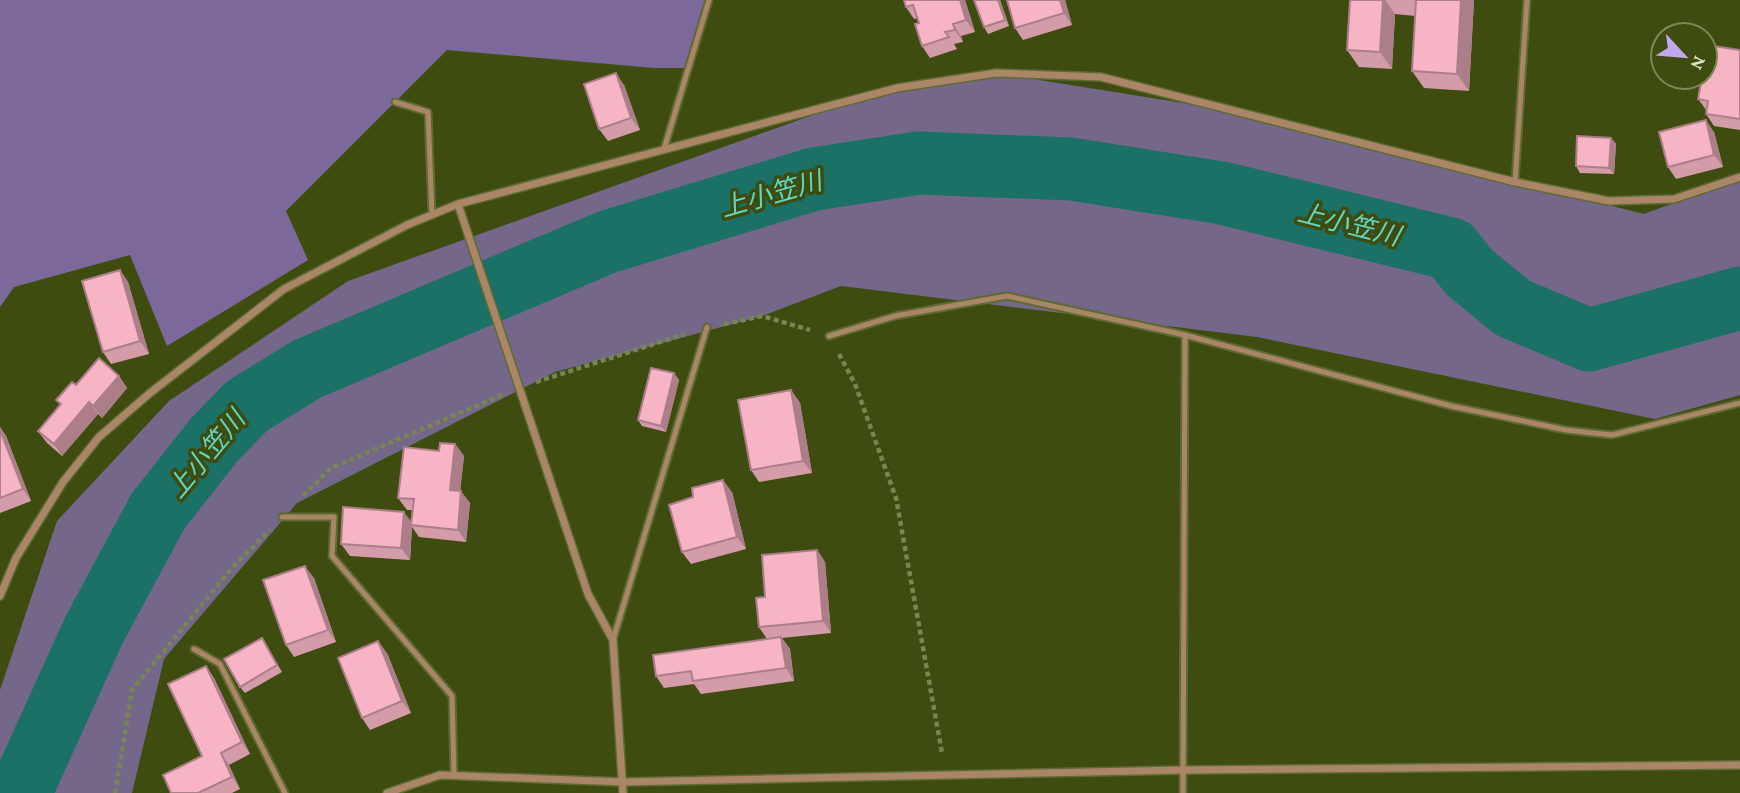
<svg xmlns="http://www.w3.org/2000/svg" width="1740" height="793" viewBox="0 0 1740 793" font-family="'Crimson Pro','Noto Sans JP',serif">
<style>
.green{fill:#746789}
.forest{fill:#7d689b}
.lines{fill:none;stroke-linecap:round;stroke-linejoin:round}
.river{stroke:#1b7166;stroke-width:63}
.lane-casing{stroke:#5d6b33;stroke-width:9}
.street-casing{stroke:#5d6b33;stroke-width:10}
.path{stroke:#798654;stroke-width:4.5;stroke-dasharray:5 3.5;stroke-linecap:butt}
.lane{stroke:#ab8666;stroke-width:5}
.street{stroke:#ab8666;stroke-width:7}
.wall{fill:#d49ba9}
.shaded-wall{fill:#ac7e8a}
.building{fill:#f6b4c5;stroke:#ac7e8a;stroke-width:2}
.labels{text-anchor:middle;stroke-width:7;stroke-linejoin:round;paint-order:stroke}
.water-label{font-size:26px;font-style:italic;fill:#60d7c5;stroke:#3e4d0f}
</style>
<rect width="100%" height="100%" fill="#3e4d0f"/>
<path class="green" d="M996,73L1233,111L1644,214L1740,178V395L1655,419L1257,337L841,286L762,316L555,372L297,503L164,659L132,793H0V690L57,521L169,401L348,281L869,95Z"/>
<path class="forest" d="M0,0H709L689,68H654L447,50L286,211L308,260L167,346L130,255L14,287L0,307Z"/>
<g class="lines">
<path class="river" d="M20,793L94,630L158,511L214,440L247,406L307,369L607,242L814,179L919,163L1071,169L1222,193L1451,249L1469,272L1513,308L1589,340L1740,298"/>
<g class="lane-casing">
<path id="lane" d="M395,102L428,112L432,215
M664,149L709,0
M1515,182L1527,0
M1185,335L1451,406L1566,430L1612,435L1740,403
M829,336L895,316L1007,296L1185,335L1183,793
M282,517H334L332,556L452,696L454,775
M613,640L707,327
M194,649L220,664L285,793"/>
</g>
<g class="street-casing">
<path id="street" d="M458,204L588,594L613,640L623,793
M0,596L16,558L63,482L99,437L150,393L284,289L407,225L458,204L897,88L996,73L1101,77L1515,182L1609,201L1674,199L1740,177
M387,793L440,775L623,782L1183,770L1740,765"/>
</g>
<path class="path" d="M724,324L762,316L810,330
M839,354L855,384L896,498L942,753
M536,382L685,334
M303,496L331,468L502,395
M115,793L132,690L231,569L270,530"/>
<use href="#lane" class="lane"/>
<use href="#street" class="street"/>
</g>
<path class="wall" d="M904,0H965L975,32L961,36L963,42L954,44L957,49L930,58L922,46L919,23L918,18L914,19L906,7Z
M1000,0L1009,26L988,34L984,27Z
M1065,0L1072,25L1023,40L1015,28Z
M1350,0H1474L1469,91L1424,88L1412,71L1415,16L1395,14L1392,69L1359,67L1347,50Z
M1740,50V130L1714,126L1706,114L1707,111L1698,99Z
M624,85L640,130L608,141L599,129Z
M1714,132L1723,167L1676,179L1668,167Z
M1611,138L1616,144L1614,174L1580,173L1576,166Z
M120,270L128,282L149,354L111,364L103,352Z
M674,373L679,380L666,432L642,426L638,420Z
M119,376L127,388L102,418L98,414L62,456L47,443L38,431L60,405L56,400L76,385Z
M791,390L800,403L812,473L759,482L751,470Z
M0,427L6,436L31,501L0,513Z
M455,444L464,456L460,491L470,503L466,542L419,537L412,527L410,560L350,556L341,544L411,521L412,510H407L398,498L439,451Z
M732,492L746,549L691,564L682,552Z
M817,550L825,562L831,633L782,638L790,649L794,681L701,694L694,684L664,688L656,676L767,639L759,627Z
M314,578L336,642L294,657L286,645Z
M262,638L282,672L245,693L240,687Z
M387,653L411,713L370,730L362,718Z
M206,666L214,678L250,754L229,765L240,789L232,793H171L202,756Z"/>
<path class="shaded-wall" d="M960,0H965L975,32L966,20Z
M998,0H1000L1009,26L1005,20Z
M1060,0H1065L1072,25L1064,13Z
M1383,0H1385L1395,14L1392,69L1380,52Z
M1461,0H1474L1469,91L1457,74Z
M953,24L961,36L963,42L955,30Z
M616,73L624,85L640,130L631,118Z
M1706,120L1714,132L1723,167L1714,155Z
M1611,138L1616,144L1614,174L1609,168Z
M120,270L128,282L149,354L140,341Z
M674,373L679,380L666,432L661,426Z
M119,376L127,388L102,418L93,406Z
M791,390L800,403L812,473L803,461Z
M89,402L98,414L62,456L54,444Z
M0,427L6,436L31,501L23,489L0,430Z
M455,444L464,456L459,502L450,490Z
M723,480L732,492L746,549L737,537Z
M461,491L470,503L466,542L458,530Z
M404,512L413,524L411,525L412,527L410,560L401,548Z
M817,550L825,562L831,633L823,621Z
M305,566L314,578L336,642L328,630Z
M781,637L790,649L794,681L786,668Z
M378,641L387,653L411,713L402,701Z
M206,666L214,678L250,754L242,742Z
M221,753L229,765L240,789L232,777Z"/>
<path class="building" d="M904,0H960L966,20L953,24L955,30L945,32L949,37L922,46L915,24L919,23L913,5L906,7Z
M974,0H998L1005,20L984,27Z
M1007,0H1060L1064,13L1015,28Z
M1350,0H1383L1380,52L1347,50Z
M1416,0H1461L1457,74L1412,71Z
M1706,45L1740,50V119L1706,114L1708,101L1698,99L1702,77H1705V54Z
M616,73L631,118L599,129L584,84Z
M1706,120L1714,155L1668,167L1659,132Z
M1577,136L1611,138L1609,168L1576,166Z
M120,270L140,341L103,352L82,281Z
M99,358L119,376L93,406L89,402L54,444L38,431L61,404L56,400L72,382L76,385Z
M651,368L674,373L661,426L638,420Z
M791,390L803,461L751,470L738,400Z
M0,430L23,489L0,498Z
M440,443L455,444L450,490L461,491L458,530L411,525L414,499L398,498L404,447L439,451Z
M723,480L737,537L682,552L669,505L693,497L692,488Z
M343,507L404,512L401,548L341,544Z
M817,550L823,621L759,627L756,598L765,597L762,555Z
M305,566L328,630L286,645L263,580Z
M781,637L786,668L693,681L691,671L656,676L653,655Z
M262,638L277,665L240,687L224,659Z
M378,641L402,701L362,718L338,658Z
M206,666L242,742L221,753L232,777L198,793H171L163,775L202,756L168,684Z"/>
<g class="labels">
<g class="water-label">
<text transform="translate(771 194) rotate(-16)" y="9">上小笠川</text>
<text transform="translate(1349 224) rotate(14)" y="9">上小笠川</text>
<text transform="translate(206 454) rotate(-50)" y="9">上小笠川</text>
</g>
</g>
<g transform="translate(1684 56) rotate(116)"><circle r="33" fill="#3e4d0f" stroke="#7c8957" stroke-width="2"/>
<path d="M0-5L12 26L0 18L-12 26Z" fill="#c4a7f1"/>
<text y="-10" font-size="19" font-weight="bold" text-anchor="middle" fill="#d8e2c3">N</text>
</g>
</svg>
